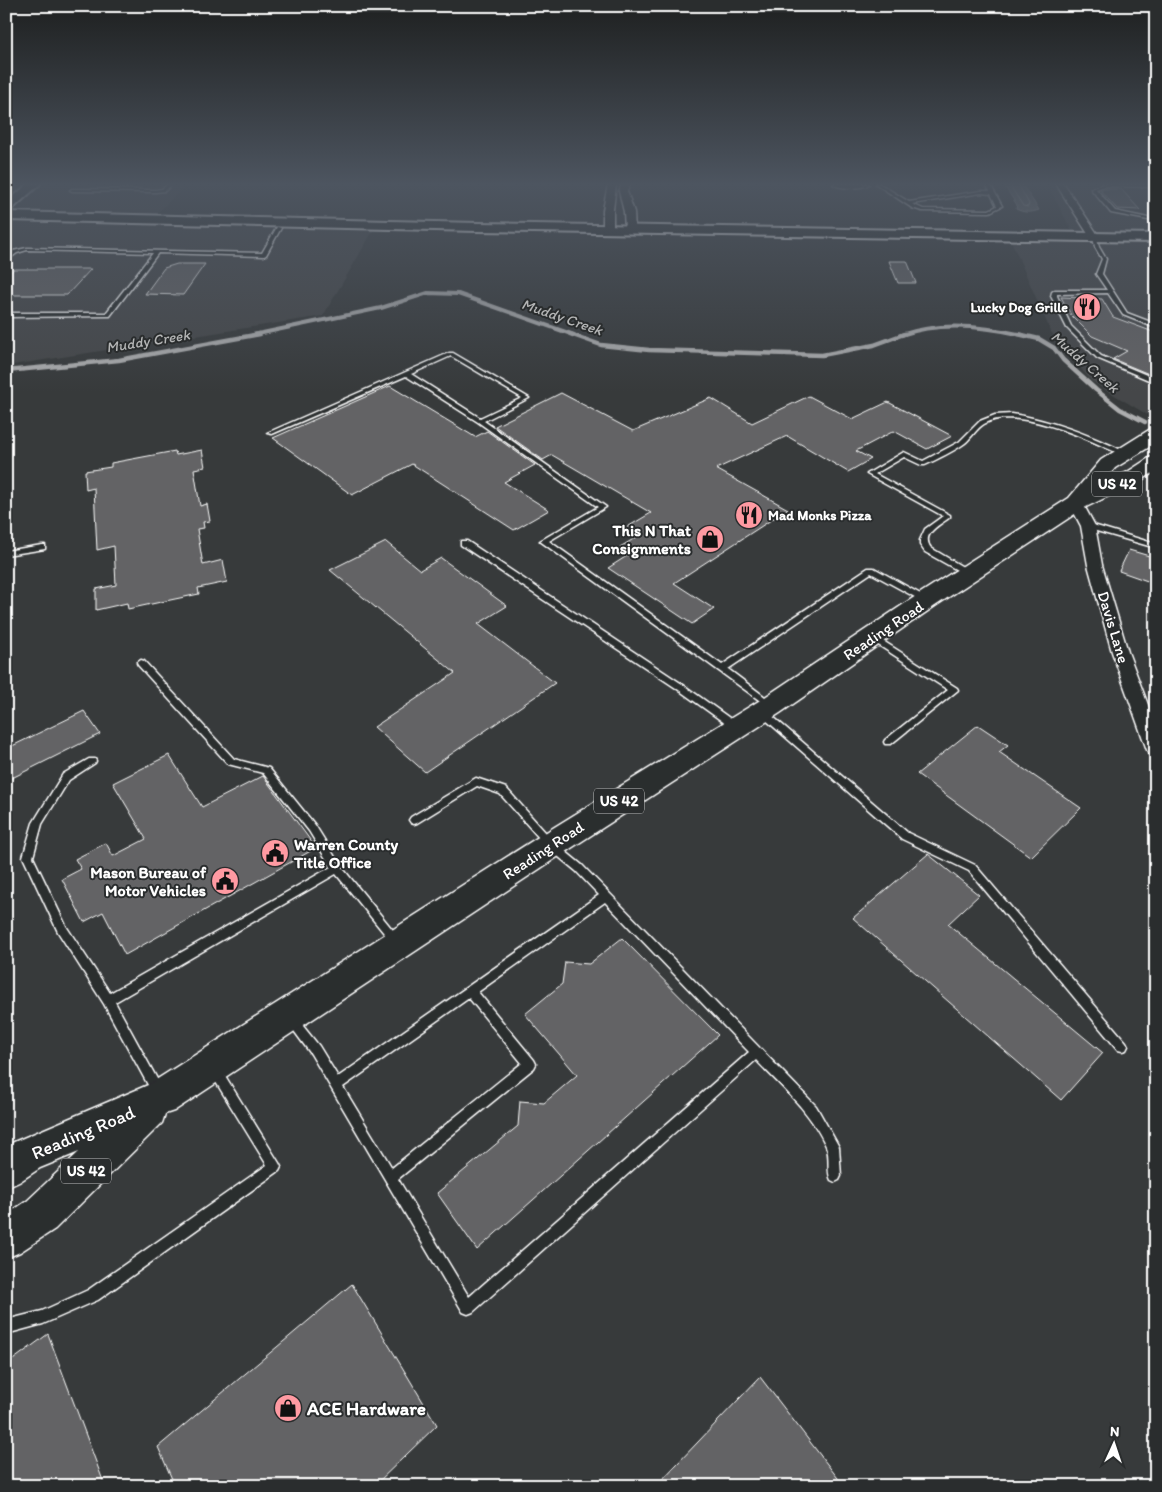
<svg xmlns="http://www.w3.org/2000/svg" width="1162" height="1492" viewBox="0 0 1162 1492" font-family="Itim,sans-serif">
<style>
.built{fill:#444748}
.water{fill:#767879;stroke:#adaeaf}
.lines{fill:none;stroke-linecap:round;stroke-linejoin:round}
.shore{stroke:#c8c9c9;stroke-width:1}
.stream-far1{stroke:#adaeaf;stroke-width:4}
.stream{stroke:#adaeaf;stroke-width:4.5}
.building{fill:#636465;stroke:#fff}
.service-casing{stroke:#fff;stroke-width:3}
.minor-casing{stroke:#fff;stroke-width:3}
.tertiary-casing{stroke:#fff;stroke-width:4}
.secondary-casing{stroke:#fff;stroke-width:4}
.primary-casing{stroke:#fff;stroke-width:3}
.service{fill:#2a2d2e;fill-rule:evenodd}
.minor{fill:#2a2d2e;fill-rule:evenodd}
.tertiary{fill:#2a2d2e;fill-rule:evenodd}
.secondary{fill:#2a2d2e;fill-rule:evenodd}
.primary{fill:#2a2d2e;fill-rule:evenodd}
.labels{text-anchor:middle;stroke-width:4;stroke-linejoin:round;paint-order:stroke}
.far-poi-label{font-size:14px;font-weight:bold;fill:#fff;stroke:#2a2d2e;text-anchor:end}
.far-water-label{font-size:15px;font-style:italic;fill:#b4b5b5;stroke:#2a2d2e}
.shield{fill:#2a2d2e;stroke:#bfc0c0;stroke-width:1}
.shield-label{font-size:15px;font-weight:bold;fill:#fff}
.poi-label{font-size:16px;font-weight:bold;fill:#fff;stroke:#2a2d2e;text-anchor:end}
.street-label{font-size:16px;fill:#fff;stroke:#2a2d2e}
.near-street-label{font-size:19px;fill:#fff;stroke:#2a2d2e}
.near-poi-label{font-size:19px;font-weight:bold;fill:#fff;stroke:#2a2d2e;text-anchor:start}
</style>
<rect width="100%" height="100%" fill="#373a3b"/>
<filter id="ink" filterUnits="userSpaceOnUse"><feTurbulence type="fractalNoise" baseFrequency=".02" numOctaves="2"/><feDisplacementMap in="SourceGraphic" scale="10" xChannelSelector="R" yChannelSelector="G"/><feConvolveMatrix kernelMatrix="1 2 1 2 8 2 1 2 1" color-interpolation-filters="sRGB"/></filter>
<g filter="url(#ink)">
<path class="built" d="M6,184H187L151,219L6,216Z
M1047,184H1156V420L1091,381L1051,332L1009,236L1075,237Z
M6,219L376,226L323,316L6,366Z"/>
<path class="water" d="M1004,184H1022L1039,210C1031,213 1024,213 1016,209L1017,205L1005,187Z"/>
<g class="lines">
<path class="shore" d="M1009,184L1023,206L1028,207L1029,204L1018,184"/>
<path class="stream-far1" d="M253,335L381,308L428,293L458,294L574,335
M901,335C940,321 984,326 1023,335"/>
<path class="stream" d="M570,334L601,345L649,350L822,355L874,345L904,334
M1018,334L1039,339L1054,348L1063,360L1096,390L1120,409L1145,422
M6,371L119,360L260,334"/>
</g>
<path class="building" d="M1102,189H1121L1140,210L1117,209L1100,190Z
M889,261H907L916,283H898Z
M177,264H205L183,295L145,294L164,268Z
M14,269H91L67,295H6V277Z
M1061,297L1102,299L1113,317L1156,333V377L1113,359L1127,351L1092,336L1071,315Z
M390,386L475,437L487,431L535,465L504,482L549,510L514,530L412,464L352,495L273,438Z
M561,393L633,431L711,398L752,423L809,396L852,419L888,402L952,436L927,449L894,431L856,451L871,459L848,472L787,436L716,469L788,509L674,583L714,609L692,624L608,568L630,554L620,547L637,537L624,529L651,513L552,455L543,460L495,426Z
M202,450L205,467L194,469L200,506L207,504L210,521L203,522L204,528L197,529L203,565L223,560L227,582L198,588L199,594L175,599L128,609L127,603L96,610V589L116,585L114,546L97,550L94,488L86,490L85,471L111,467V463L175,451L176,455Z
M386,542L420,570L441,558L507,606L478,624L555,683L425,772L374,727L455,673L330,570Z
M1129,550L1156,558V584L1119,571Z
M84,711L100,734L6,781V749Z
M978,725L1008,745L999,752L1081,808L1031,857L917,774Z
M169,755L202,807L263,776L316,848L125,955L103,912L84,922L62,879L81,869L75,859L106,843L113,856L146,839L113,783Z
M928,854L979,895L948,924L1103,1053L1061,1100L853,918Z
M622,938L718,1035L477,1250L437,1193L518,1126L520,1101L544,1103L577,1075L525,1014L562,984L565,962L589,964Z
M352,1284L437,1425L374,1486H175L158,1447Z
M48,1334L105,1486H6V1365Z
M760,1377L844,1486H656Z"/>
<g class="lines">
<g class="service-casing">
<path id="service" d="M168,184H172L165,191L155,192L72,191L70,190L72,189L155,190L162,189Z
M876,184H880L909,202L981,191H990L986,184H990L1002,206L990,212L922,211L912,208ZM981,193L991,194L997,206L989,210L923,209L912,204Z
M1103,184L1156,185V187L1104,186L1096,189L1115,211L1148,218V220L1111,213L1091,189Z
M277,227L281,228L266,255L264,256L158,253L110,316L6,317V313H106L153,253L27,250L17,253L6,261V257L13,251L27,248L262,253Z
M1093,237L1097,238L1099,247L1106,259L1102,274L1127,313L1156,324V328L1123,315L1108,293L1057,294V296L1071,326L1101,356L1156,379V383L1097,358L1067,328L1051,296L1052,292L1055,290H1107L1096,274L1102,259L1095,247Z
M449,353H453L529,398L484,421L606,507L549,541L722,665L868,568H874L931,600L927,603L924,602L871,573L728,669L773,703L774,705L773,707L770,708L540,541L598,507L478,422L406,376L272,434L267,433ZM451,356L522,398L480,418L411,374Z
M1012,414C1044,419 1073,429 1103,442C1111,445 1120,449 1127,454L1126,455H1122C1092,441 1015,404 984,424C977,428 972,437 965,443C953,452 939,458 925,465H921L904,457L875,474L950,515V517C940,525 920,534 931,548L973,573L969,575H966L925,552L920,545V540L925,529L943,516L867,474L904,452L923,461L959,442L980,421L995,415Z
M1086,524H1090L1156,544V548L1086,528Z
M461,541H467L682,684L739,725L740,727L739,729H733L676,688L461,545Z
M42,545H45V549L6,555V551Z
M872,634L957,688L958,690L891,744H885L884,742L885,740L948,690L869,639L868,637Z
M141,660L144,661L234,759L269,768L315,825L340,865L401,940L400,943L396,945L392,943L336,874L115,1002L162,1088L164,1092L162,1096L158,1098L154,1096L104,1004L58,932L23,857L33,823L63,774L89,759H95L96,761L95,763L69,780L42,824L33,857L66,926L110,993L331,867L309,831L263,773L228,764L138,665L137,663Z
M761,708L764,709L908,833L975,865L1126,1042L1128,1046L1126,1050L1122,1051L1118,1050L969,871L902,839L758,713L757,711Z
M476,778L506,788L554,842L582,865L816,1106L839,1147L841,1176L839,1180L835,1182L831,1180C826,1170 831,1157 826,1146C811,1112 782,1087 756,1060L473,1312L468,1314L463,1312L311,1054L286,1020L287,1016L291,1015L295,1016L319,1046L338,1077L599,895L576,871L548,848L500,794L477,786L417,823L414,824L411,823L409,820L411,817ZM605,902L749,1052L469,1297L398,1179L534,1068L536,1064L534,1060L478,992ZM469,998L522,1063L392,1168L343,1087Z
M215,1064L219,1066L279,1163L281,1167L279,1171L98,1300L43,1324L6,1334V1320L42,1311L88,1290L267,1165L211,1074L209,1070L211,1066Z"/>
</g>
<g class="minor-casing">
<path id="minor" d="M608,184H616L613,210V230L608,233L603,230V210Z
M622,184H630L627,191L634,212L635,230L630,233L625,230L624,212L619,191Z
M833,184H869C863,189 839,189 833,184Z
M1056,184H1064L1100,238L1098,240H1092Z
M1076,499L1081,500L1095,526L1102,565L1128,652L1156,726V757L1150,755L1147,750L1112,652L1088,565L1081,526L1069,503Z"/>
</g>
<g class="tertiary-casing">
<path id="tertiary" d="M28,184H40L10,211L6,212V203Z"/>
</g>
<g class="secondary-casing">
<path id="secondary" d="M6,212L478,223L1156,234V242L478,231L6,220Z"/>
</g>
<g class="primary-casing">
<path id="primary" d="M1156,428V443L1115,468L1104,482L1126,473L1149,458L1156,456V471L1140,481L1084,508L935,606L780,713L562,854L174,1111L165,1114L162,1123L55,1229L20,1252L6,1258V1215L27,1201L79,1152L40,1168L19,1182L6,1188V1147L14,1142L148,1085L540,836L762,699L919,594L1069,498L1101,460L1149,430Z"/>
</g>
<use href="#service" class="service"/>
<use href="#minor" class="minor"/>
<use href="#tertiary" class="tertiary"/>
<use href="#secondary" class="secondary"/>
<use href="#primary" class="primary"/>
</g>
</g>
<linearGradient id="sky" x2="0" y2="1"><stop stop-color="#1e2020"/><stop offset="0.47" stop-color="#4d5560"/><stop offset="1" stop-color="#4d5560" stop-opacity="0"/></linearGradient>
<rect width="1162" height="392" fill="url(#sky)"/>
<defs>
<g id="restaurant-disc" transform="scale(1.4375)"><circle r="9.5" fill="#ff9aa2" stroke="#2a2d2e"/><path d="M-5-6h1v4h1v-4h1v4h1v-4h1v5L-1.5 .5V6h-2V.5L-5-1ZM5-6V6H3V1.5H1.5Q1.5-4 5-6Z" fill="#111"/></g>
<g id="shop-disc" transform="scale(1.4375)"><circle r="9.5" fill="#ff9aa2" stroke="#2a2d2e"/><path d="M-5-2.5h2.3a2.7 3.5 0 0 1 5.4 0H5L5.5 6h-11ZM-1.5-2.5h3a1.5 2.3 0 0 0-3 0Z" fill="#111"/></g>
<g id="civic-disc" transform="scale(1.4375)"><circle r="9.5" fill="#ff9aa2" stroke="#2a2d2e"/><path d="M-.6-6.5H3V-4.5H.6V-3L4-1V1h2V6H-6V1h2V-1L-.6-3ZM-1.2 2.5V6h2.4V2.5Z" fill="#111"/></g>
</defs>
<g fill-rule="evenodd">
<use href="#restaurant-disc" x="1087" y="307"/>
<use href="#restaurant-disc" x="749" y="515"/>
<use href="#shop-disc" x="710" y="539"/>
<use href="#civic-disc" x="275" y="853"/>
<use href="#civic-disc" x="225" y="881"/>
<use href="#shop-disc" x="288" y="1408"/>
</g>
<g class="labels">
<g class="far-poi-label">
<text x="1068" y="312">Lucky Dog Grille</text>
<text x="768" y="520" text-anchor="start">Mad Monks Pizza</text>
</g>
<g class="far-water-label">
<text transform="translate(562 317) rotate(19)" y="5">Muddy Creek</text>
<text transform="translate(148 341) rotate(-9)" y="5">Muddy Creek</text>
<text transform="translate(1085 362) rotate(41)" y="5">Muddy Creek</text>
</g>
<g class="shield">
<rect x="1092" y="471.5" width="50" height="25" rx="4"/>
<rect x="594" y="788.5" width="50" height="25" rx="4"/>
<rect x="61" y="1158.5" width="50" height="25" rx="4"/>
</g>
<g class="shield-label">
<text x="1117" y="489">US 42</text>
<text x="619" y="806">US 42</text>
<text x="86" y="1176">US 42</text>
</g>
<g class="poi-label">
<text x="691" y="536">This N That<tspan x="691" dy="18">Consignments</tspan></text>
<text x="294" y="850" text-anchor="start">Warren County<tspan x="294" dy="18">Title Office</tspan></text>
<text x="206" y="878">Mason Bureau of<tspan x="206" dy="18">Motor Vehicles</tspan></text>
</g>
<g class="street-label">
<text transform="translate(1114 627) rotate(73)" y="6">Davis Lane</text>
<text transform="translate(883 630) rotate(-34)" y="6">Reading Road</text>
<text transform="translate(543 850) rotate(-33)" y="6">Reading Road</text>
</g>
<g class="near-street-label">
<text transform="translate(83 1132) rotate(-23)" y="7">Reading Road</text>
</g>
<g class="near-poi-label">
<text x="307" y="1415">ACE Hardware</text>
</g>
</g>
<rect width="1162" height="1492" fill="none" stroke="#2a2d2e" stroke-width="25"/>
<rect x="12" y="12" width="1137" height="1467" fill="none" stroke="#fff" stroke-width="2" filter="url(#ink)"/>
<g transform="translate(1114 1444) rotate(3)" stroke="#2a2d2e" stroke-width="4" paint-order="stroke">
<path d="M0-4L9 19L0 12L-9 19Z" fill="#ffffff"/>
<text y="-8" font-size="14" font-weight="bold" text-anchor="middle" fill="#ffffff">N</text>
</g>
</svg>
